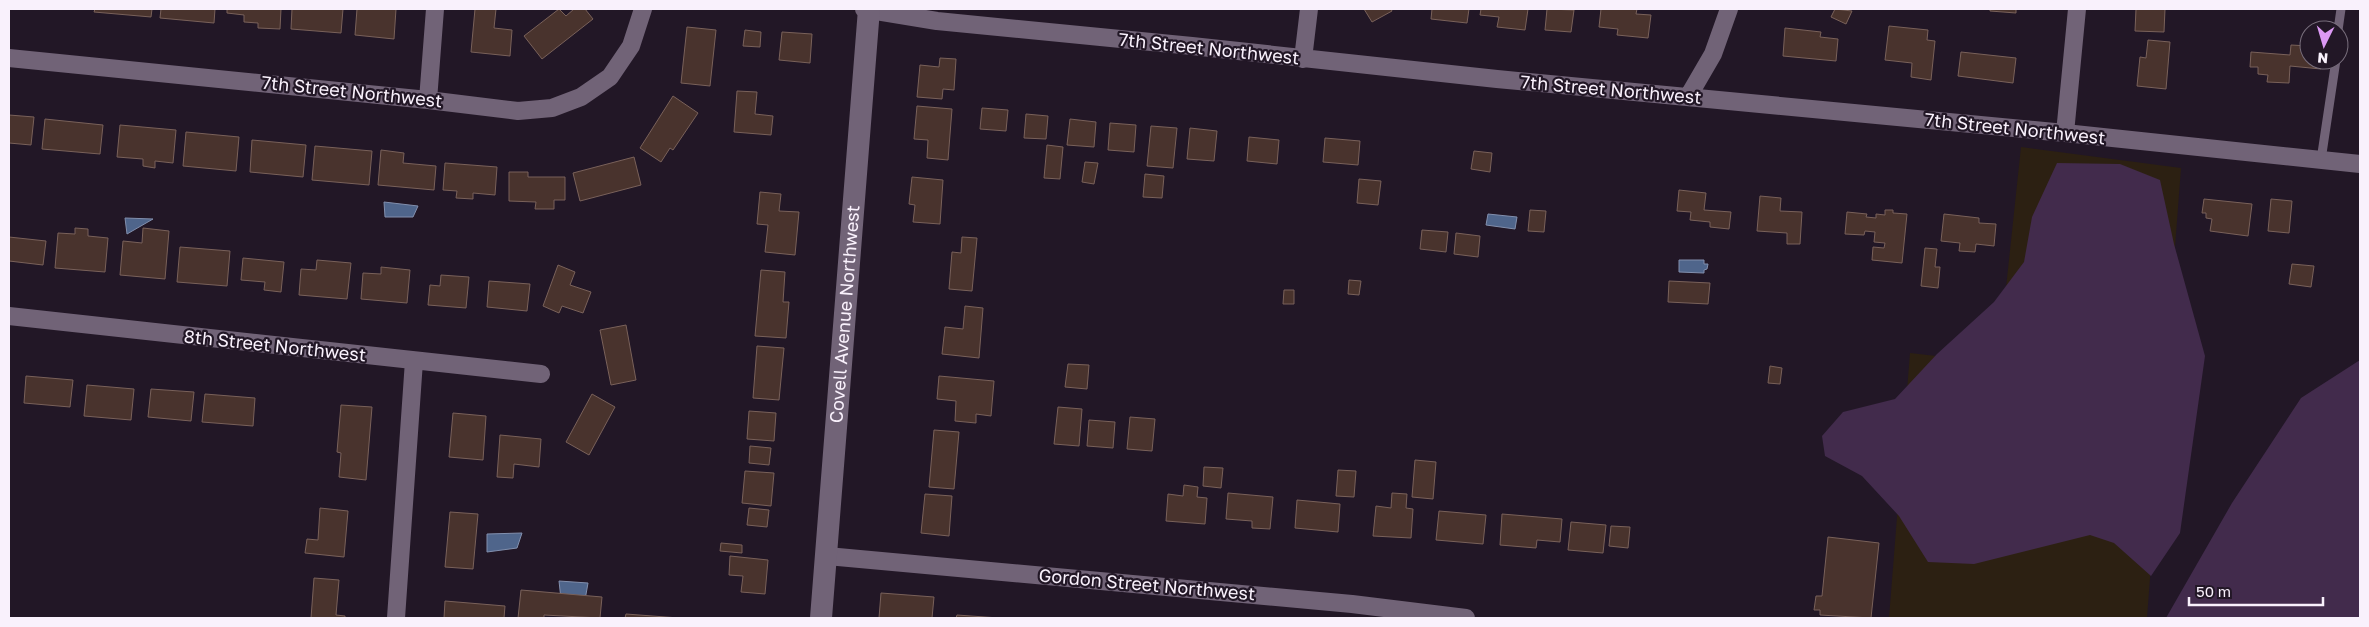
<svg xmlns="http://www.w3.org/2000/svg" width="2369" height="627" viewBox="0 0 2369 627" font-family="'Golos Text',sans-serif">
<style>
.education{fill:#2c2012}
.green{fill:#422b4c}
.water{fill:#4f658b;stroke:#828fad}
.building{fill:#49332d;stroke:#79615a}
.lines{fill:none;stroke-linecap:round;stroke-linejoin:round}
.service{stroke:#716377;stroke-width:9}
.minor{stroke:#716377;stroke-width:18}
.tertiary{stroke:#716377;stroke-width:22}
.labels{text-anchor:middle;stroke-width:4.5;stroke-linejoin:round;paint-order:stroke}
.street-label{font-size:18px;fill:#f9f1fc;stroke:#221726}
</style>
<rect width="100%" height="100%" fill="#221726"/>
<path class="education" d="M2021,147L2181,168L2147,618H1889L1910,353L1998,363Z"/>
<path class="green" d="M2057,163L2120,164L2160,180L2174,244L2205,356L2180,533L2151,576L2114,543L2090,535L1974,564L1928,562L1899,516L1862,476L1825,456L1822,436L1843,412L1895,399L1937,354L1994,302L2024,262L2032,217Z
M2360,360V618H2166L2232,503L2301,398Z"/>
<path class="water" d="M384,202L418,206L413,217H385Z
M1488,214L1517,217L1515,229L1486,225Z
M125,218L153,219L127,234Z
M1679,260H1704V264H1708L1707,269L1704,270V273L1679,272Z
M522,533L517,548L487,552V534Z
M559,581L588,583L585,600L561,599Z"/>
<path class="building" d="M95,9H152L151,17L94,12Z
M161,9H215L214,23L160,18Z
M227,9H281L280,29L258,28V23L244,22V15L227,13Z
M292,9H343L341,33L291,29Z
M357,9H396L394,39L355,35Z
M475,9H496L494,28L512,30L510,56L471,52Z
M559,9L566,16L574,9H585L593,19L542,59L524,36Z
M1364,9H1391L1392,11L1372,22Z
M1432,9H1469L1467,23L1431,19Z
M1481,9H1528L1525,30L1497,27L1499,17L1480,15Z
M1547,9L1574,10L1571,32L1545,30Z
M1601,9H1637L1636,14L1651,15L1648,38L1617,35L1618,29L1599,27Z
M1835,9L1852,11L1846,24L1831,17Z
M1990,9H2016V13L1990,11Z
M2136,9H2165L2164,32L2135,31Z
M1889,26L1928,30L1927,40L1935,41L1931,80L1911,77L1912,63L1885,60Z
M687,27L716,30L710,86L681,83Z
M1785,28L1821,32L1820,37L1838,39L1836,61L1783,56Z
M745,30L761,32L760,47L743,46Z
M782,32L812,34L810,63L779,60Z
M2148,40L2170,42L2166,89L2137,86L2140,57L2146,58Z
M2291,45L2309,46V60H2322L2321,69L2290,66L2289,83L2267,82L2268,75L2258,74V67H2250L2251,52L2290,55Z
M1961,52L2016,58L2013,83L1958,76Z
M940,58L956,59L954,90L943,89L942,99L917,97L920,65L939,67Z
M737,91L757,92L755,114L773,116L771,135L734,132Z
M673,96L698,113L673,150L670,148L661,162L640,148Z
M917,106L952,109L948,160L927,158L928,140L914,139Z
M982,108L1008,110L1006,131L980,129Z
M1026,114L1048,116L1046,139L1024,138Z
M9,115L34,117L31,145L9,143Z
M45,119L103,125L100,154L42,149Z
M1070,119L1096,122L1094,147L1067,145Z
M1110,123L1136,125L1134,152L1108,150Z
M120,125L176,130L173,163L155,161V168L143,166V159L117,157Z
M1151,126L1177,128L1173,168L1147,166Z
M1190,128L1217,131L1214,161L1187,159Z
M186,132L239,137L236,171L183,166Z
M1249,137L1279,140L1277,164L1247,161Z
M1325,138L1360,141L1358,165L1323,162Z
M252,140L306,145L303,177L250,172Z
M1047,145L1063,147L1060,179L1044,178Z
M315,146L372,151L369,185L312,180Z
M381,150L404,153L403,163L436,166L434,190L378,185Z
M1474,151L1492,153L1490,172L1471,169Z
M634,157L641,185L580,201L573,173Z
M1085,162L1098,163L1094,184L1082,182Z
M445,163L497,167L495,195L473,193V199L456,198L457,191L443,190Z
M509,172H528V177H565V200H554V209H535L536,202L509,201Z
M1145,174L1164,176L1162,198L1143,197Z
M912,177L943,180L940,224L913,222L915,205L909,204Z
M1359,179L1381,181L1378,205L1357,203Z
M1679,190L1706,193L1704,210L1731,212L1729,229L1710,227V222L1690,220L1691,212L1677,211Z
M760,192L781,194L779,211L799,212L795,255L765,252L768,225L757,224Z
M1760,196L1781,198L1780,211L1802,212L1800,244H1787V233L1757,231Z
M2204,199L2252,204L2248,236L2210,231L2212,219L2206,218V213H2202Z
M2271,199L2292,201L2289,233L2268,231Z
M1530,210L1546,211L1544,232L1528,231Z
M1885,210H1893V213L1907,214L1902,263L1872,260L1873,247L1884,248L1885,243L1874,242L1875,232L1865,231L1864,235L1845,234L1847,212L1867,214L1866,217L1876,218V214L1885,215Z
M1944,214L1979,218V223L1996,224L1994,246L1976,244L1975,252L1959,251L1960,243L1941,241Z
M75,228L88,229V236L108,238L105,272L55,268L58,233L75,234Z
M143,228L169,231L165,279L120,275L123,241L142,243Z
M1422,230L1448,232L1446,252L1420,249Z
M1456,233L1480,236L1478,257L1454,254Z
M9,237L46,241L43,265L9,261Z
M962,237L977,238L972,291L949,289L952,252L961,253Z
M180,247L230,251L227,286L177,282Z
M1925,248L1937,249L1935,267H1940L1938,288L1921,286Z
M243,258L284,262L281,292L264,290L265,282L241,280Z
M317,260L351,263L347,299L299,295L301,269L316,270Z
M2292,264L2314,266L2311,287L2289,284Z
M558,265L575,272L570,285L591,292L583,313L562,306L559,313L543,306Z
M381,267L410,270L407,303L361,299L363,273L381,274Z
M761,270L785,272L783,302H789L786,338L755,336Z
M441,275L469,277L466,308L428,305L430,285L440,286Z
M1349,280L1361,281L1359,295L1348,294Z
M489,281L530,284L527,311L487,307Z
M1669,281L1710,283L1708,304L1668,302Z
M1284,290H1294V304H1283Z
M965,306L983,308L979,358L942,354L945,327L963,329Z
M626,325L636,380L611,385L600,330Z
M757,346L784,348L779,400L753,398Z
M1068,364L1089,365L1087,389L1065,387Z
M1770,366L1782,368L1780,384L1768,383Z
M26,376L73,380L70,407L24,403Z
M939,376L994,381L991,416L976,414V423L955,421L956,401L937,399Z
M87,385L134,389L131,420L84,416Z
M151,389L194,392L191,421L148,417Z
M205,394L255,398L253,426L202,422Z
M592,394L615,407L589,455L566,442Z
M341,405L372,407L366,480L339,477L341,453L337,452Z
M1058,407L1082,409L1079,446L1054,444Z
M749,411L776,413L774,441L747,439Z
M453,413L486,416L483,460L449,457Z
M1130,417L1155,419L1152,451L1127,449Z
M1089,420L1115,422L1113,448L1087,446Z
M934,430L959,432L954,489L929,487Z
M500,435L541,439L539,467L514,464L513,478L497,477Z
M750,446L771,448L769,465L749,463Z
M1415,460L1436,462L1433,499L1412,497Z
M1204,467L1223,468L1221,488L1203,486Z
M1338,470L1356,471L1354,497L1336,496Z
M745,471L774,473L771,506L742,503Z
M1184,485L1198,487L1197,497L1207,498L1205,524L1166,521L1168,494L1183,496Z
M1228,493L1273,497L1270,529L1252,528V521L1226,519Z
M1392,493L1407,494L1406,508L1413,509L1411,538L1373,536L1376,506L1391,508Z
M925,494L952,496L949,536L921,533Z
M1297,500L1340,504L1338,532L1295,528Z
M320,508L348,511L344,557L305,553L307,539L318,540Z
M749,508L769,510L767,527L747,525Z
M1439,511L1486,515L1483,544L1436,540Z
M450,512L478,514L473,569L445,567Z
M1502,514L1562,519L1560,542L1537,540L1536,548L1500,545Z
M1571,522L1606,525L1603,553L1568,550Z
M1611,526L1630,527L1628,548L1609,546Z
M1828,537L1879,543L1871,618L1820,615V610H1814L1816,596H1822Z
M721,543L742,545V553L720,551Z
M730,556L768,560L765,594L741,592L743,576L729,575Z
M314,578L339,580L336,615L345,616V618H311Z
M521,590L602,597L600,618L544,615V618H518Z
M881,593L934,597L932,618H879Z
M445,601L505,606L504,618H444Z
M626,614L679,618H625Z
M957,615L999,618H956Z"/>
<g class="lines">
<path class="service" d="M2338,30L2341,9
M2321,160L2336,60"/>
<path class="minor" d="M864,9L937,21L1192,46L1497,79L2065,133L2360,164
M9,58L428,100L518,111L552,108L581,97L610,77L631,46L643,9
M1303,59L1309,9
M1688,97L1713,54L1729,9
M428,100L435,9
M2065,133L2077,9
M9,316L541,374
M827,556L1352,604L1466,618
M396,618L414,361"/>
<path class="tertiary" id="s1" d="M821,618L869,9"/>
</g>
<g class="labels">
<g class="street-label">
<text transform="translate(1209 49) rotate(6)" y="6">7th Street Northwest</text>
<text transform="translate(1611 90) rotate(5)" y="6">7th Street Northwest</text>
<text transform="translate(352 92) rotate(6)" y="6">7th Street Northwest</text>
<text transform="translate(2015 129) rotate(6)" y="6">7th Street Northwest</text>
<text dy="6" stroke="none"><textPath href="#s1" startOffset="305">Covell Avenue Northwest</textPath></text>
<text transform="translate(275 346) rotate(6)" y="6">8th Street Northwest</text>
<text transform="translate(1147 585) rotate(5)" y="6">Gordon Street Northwest</text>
</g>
</g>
<rect width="2369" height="627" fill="none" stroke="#f9f1fc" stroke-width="20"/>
<g transform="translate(2324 45) rotate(185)"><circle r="24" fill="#221726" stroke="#786e7c"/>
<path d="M0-4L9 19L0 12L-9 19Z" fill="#dc99f4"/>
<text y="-8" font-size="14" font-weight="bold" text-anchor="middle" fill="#f9f1fc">N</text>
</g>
<path d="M2189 597v8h134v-8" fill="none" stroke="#f9f1fc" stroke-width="2.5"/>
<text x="2196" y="597" font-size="15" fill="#f9f1fc" stroke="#221726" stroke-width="4" paint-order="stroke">50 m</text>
</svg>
